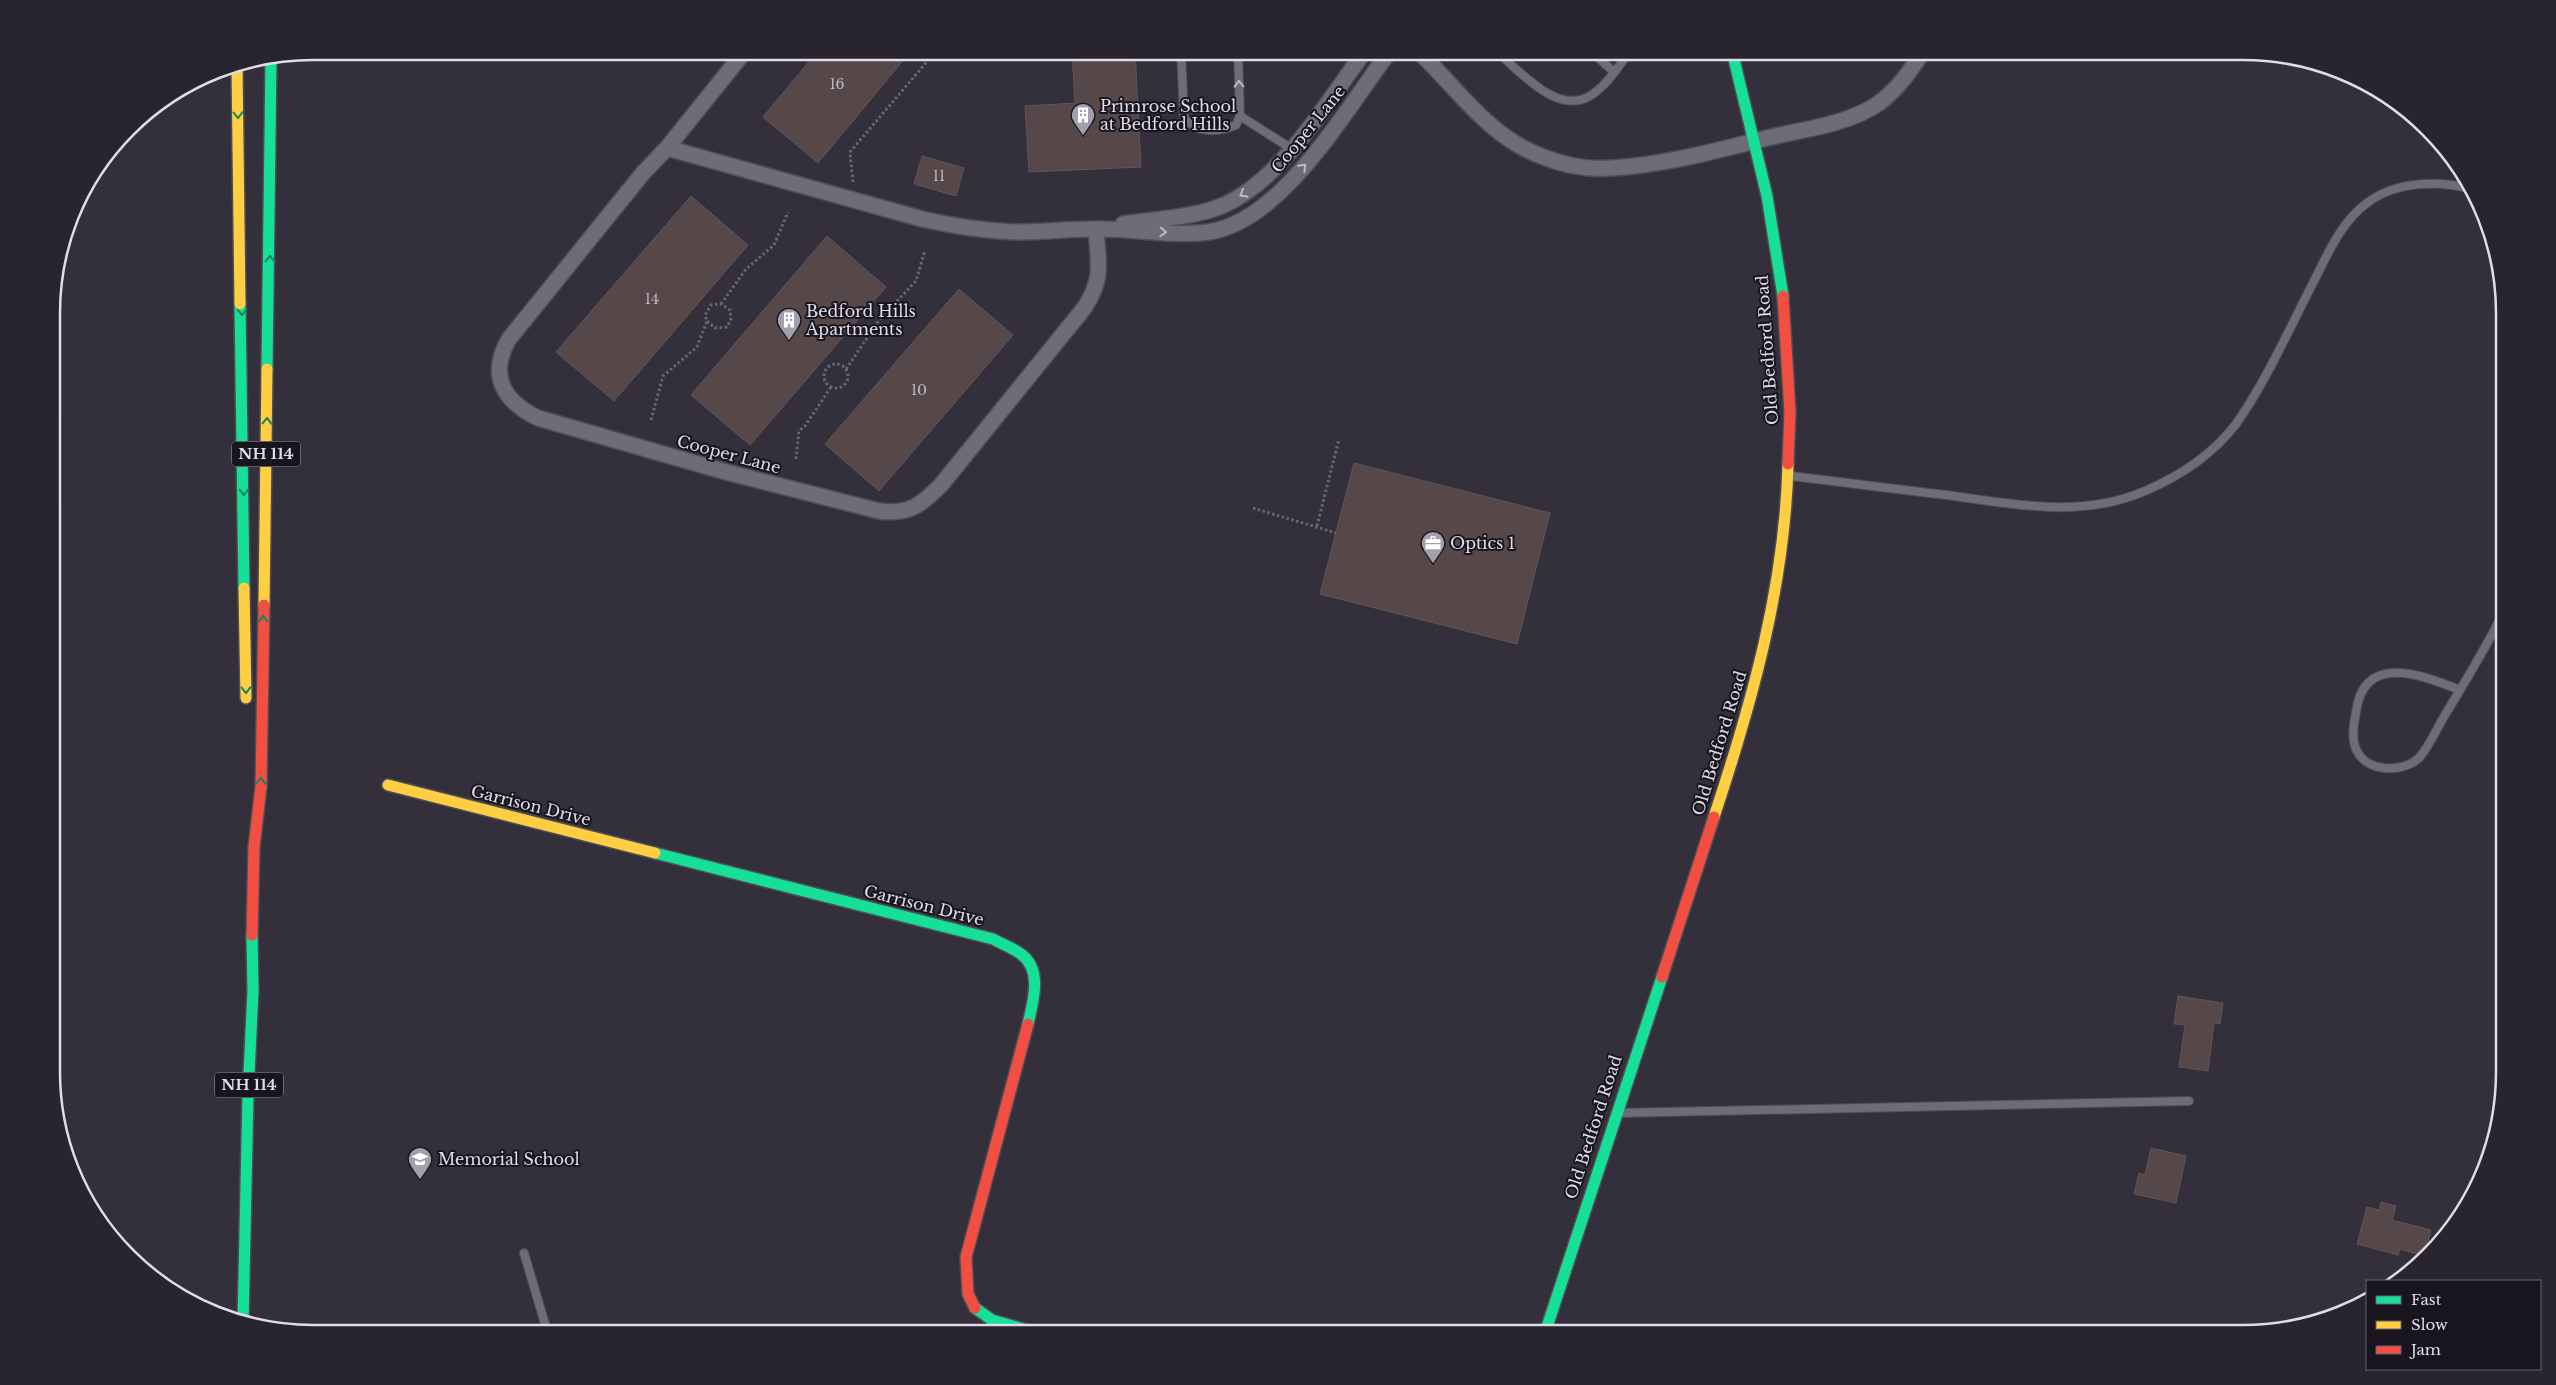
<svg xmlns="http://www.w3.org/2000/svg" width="2556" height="1385" viewBox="0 0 2556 1385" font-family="'Libre Baskerville',serif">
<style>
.building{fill:#564849;stroke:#5d565b}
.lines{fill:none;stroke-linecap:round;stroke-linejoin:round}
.lane-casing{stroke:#4f4c56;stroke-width:10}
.street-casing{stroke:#4f4c56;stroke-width:18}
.fast-casing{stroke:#4f4c56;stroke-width:14}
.slow-casing{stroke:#4f4c56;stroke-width:14}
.jam-casing{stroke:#4f4c56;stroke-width:14}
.path{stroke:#68666e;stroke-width:3;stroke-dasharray:2.5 2.5;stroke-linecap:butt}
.lane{stroke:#6e6c74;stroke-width:8}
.street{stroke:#6e6c74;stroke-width:15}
.fast{stroke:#16e098;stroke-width:11}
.slow{stroke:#ffcf43;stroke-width:11}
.jam{stroke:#f24e42;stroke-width:11}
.oneway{stroke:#bebbc7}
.oneway2{stroke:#178562}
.labels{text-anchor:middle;stroke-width:4;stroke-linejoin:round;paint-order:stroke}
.number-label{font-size:14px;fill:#beb8c2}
.shield{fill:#18151f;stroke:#a4a1ad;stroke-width:1}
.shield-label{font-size:15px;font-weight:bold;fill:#e0ddea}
.poi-label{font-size:16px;fill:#e0ddea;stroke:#18151f;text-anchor:start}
.street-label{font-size:16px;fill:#e0ddea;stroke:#18151f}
.rim{fill:none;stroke:#e0ddea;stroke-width:2.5}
</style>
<rect width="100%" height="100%" fill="#33303b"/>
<path class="building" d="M818,51H911L818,163L763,117Z
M1072,51H1135L1141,167L1029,172L1025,106L1075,103Z
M922,156L964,168L956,196L914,184Z
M691,196L748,245L614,401L556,352Z
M827,236L886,287L750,445L691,395Z
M959,289L1013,335L879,491L825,444Z
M1354,463L1550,513L1517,644L1320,594Z
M2178,996L2223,1003L2220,1024L2214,1023L2208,1071L2179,1067L2185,1025L2174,1024Z
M2151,1148L2186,1156L2176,1203L2134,1194L2139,1173L2145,1175Z
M2381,1202L2396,1206L2392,1220L2431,1230L2424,1256L2400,1249L2398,1255L2357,1244L2367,1207L2379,1210Z"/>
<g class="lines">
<g class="lane-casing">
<path id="lane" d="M1181,51L1184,118C1197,134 1218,132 1236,125L1240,116L1238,51
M1496,51C1519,70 1555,114 1588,97C1605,88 1619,66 1630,51
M1591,51L1614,72
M1240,116L1292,149
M1791,476C1842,482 1894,489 1946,495C2012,504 2081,519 2145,491C2180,476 2213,454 2236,424C2267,380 2290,327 2315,279C2328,253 2342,221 2367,203C2396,181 2438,180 2472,189
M2460,690C2422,675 2364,652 2356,712C2354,724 2351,737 2356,749C2366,773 2403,773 2419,758C2429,747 2437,728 2445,715C2465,682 2486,648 2503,613
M1618,1113L2189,1101
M524,1253L548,1334"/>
</g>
<g class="street-casing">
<path id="street" d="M745,51L667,148L922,219C953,226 984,231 1016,232C1042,232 1069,229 1095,229C1133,228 1171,237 1209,232C1283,221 1347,107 1390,51
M1418,51C1457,88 1488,136 1541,156C1563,165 1587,170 1611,168C1665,165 1719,150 1771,137C1806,129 1849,124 1879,103C1898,89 1911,71 1923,51
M667,148L643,173L509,339C488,375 503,401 538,418L726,472L879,511C909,515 921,505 941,485L1085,307C1104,277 1098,263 1096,229
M1123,224C1155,219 1194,218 1224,205C1283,178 1326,103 1365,51"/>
</g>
<g class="fast-casing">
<path id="fast" d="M1732,51L1767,196L1783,296
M240,304L244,588
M267,369L271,60
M655,853L993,939C1002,944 1013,948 1021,954C1043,970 1033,1002 1028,1024
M975,1308L992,1320L1040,1334
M243,1324L248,1095L253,991L252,935
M1545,1333L1662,977"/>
</g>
<g class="slow-casing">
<path id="slow" d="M237,66L240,304
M244,588L246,698
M264,605L267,369
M388,785L655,853
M1714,817C1752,702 1785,586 1788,464"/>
</g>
<g class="jam-casing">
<path id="jam" d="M1783,296L1790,412L1788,464
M252,935L254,847L261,787L264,605
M1662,977L1714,817
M975,1308L968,1294L966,1257L1028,1024"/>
</g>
<path class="path" d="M853,182L850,152L936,51
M721,304L746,269L774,245L788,212
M824 376a12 12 0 1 1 24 0a12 12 0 1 1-24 0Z
M846,369L880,319L916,281L925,250
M651,420L663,376L697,347L707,321L705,315L711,305L721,304L730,310L731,319L727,327L715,328L707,321
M796,459L799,431L805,426L831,387
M1253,508L1336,533
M1317,526L1339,439"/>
<use href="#lane" class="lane"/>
<use href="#street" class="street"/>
<use href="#fast" class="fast"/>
<use href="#slow" class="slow"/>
<use href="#jam" class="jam"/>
</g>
<defs><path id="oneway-chevron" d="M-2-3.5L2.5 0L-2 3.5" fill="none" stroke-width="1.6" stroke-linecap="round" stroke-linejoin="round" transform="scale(1.25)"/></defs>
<g class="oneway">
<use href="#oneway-chevron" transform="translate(1239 84) rotate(-92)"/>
<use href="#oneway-chevron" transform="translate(1303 167) rotate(-46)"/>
<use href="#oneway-chevron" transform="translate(1243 194) rotate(150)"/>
<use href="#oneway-chevron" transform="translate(1163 232) rotate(3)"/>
</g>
<g class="oneway2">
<use href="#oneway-chevron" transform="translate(238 115) rotate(89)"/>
<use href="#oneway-chevron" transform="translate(270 259) rotate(-89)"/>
<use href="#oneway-chevron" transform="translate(242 312) rotate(89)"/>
<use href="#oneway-chevron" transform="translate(267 421) rotate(-88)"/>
<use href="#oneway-chevron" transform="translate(244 492) rotate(89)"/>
<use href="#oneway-chevron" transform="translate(263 619) rotate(-89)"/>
<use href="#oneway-chevron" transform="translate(246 690) rotate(89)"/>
<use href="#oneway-chevron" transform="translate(261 781) rotate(-88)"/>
</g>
<defs>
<g id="building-pin" transform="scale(1.25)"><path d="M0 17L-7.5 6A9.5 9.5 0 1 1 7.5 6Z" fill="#a3a0ad" stroke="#18151f"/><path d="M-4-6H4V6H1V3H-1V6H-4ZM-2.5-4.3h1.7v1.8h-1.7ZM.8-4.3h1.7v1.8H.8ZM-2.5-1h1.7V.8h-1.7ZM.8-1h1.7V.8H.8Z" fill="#fff"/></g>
<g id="office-pin" transform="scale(1.25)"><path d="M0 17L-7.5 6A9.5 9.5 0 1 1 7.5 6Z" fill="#a3a0ad" stroke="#18151f"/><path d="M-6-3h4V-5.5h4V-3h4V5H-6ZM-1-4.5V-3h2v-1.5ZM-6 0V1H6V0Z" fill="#fff"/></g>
<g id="school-pin" transform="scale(1.25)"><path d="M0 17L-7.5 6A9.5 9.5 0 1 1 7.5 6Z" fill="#a3a0ad" stroke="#18151f"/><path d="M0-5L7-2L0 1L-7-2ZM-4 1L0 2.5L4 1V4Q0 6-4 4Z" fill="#fff"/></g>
</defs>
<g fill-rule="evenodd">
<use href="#building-pin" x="1083" y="115"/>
<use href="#building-pin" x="789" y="320"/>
<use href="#office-pin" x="1433" y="543"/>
<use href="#school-pin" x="420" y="1159"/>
</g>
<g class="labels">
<g class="number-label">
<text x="837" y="89">16</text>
<text x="939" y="181">11</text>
<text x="652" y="304">14</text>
<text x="919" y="395">10</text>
</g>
<g class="shield">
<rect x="232" y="441.5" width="68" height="25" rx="4"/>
<rect x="215" y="1072.5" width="68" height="25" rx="4"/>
</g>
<g class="shield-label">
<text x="266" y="459">NH 114</text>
<text x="249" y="1090">NH 114</text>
</g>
<g class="poi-label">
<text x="1100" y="112">Primrose School<tspan x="1100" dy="18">at Bedford Hills</tspan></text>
<text x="806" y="317">Bedford Hills<tspan x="806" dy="18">Apartments</tspan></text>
<text x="1450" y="549">Optics 1</text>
<text x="438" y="1165">Memorial School</text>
</g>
<g class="street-label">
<text transform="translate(1308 129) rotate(-51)" y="6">Cooper Lane</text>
<text transform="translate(1767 350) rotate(-94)" y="6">Old Bedford Road</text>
<text transform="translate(729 454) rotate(15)" y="6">Cooper Lane</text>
<text transform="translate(1719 743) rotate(-73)" y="6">Old Bedford Road</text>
<text transform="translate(531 805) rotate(14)" y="6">Garrison Drive</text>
<text transform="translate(924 905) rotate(14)" y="6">Garrison Drive</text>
<text transform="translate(1593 1127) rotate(-72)" y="6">Old Bedford Road</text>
</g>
</g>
<path d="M0 0H2556V1385H0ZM313 60H2243A253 253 0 0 1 2496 313V1072A253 253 0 0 1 2243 1325H313A253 253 0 0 1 60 1072V313A253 253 0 0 1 313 60Z" fill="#28252f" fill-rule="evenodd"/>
<path class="rim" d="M313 60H2243A253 253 0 0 1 2496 313V1072A253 253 0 0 1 2243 1325H313A253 253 0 0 1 60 1072V313A253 253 0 0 1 313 60Z"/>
<rect x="2366" y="1280" width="175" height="90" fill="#18151f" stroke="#686570"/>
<rect x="2376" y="1296" width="25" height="8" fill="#16e098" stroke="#686570"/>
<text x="2411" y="1305" font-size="15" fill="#e0ddea">Fast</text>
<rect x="2376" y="1321" width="25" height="8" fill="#ffcf43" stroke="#686570"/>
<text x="2411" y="1330" font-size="15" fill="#e0ddea">Slow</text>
<rect x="2376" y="1346" width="25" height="8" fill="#f24e42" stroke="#686570"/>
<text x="2411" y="1355" font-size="15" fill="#e0ddea">Jam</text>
</svg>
